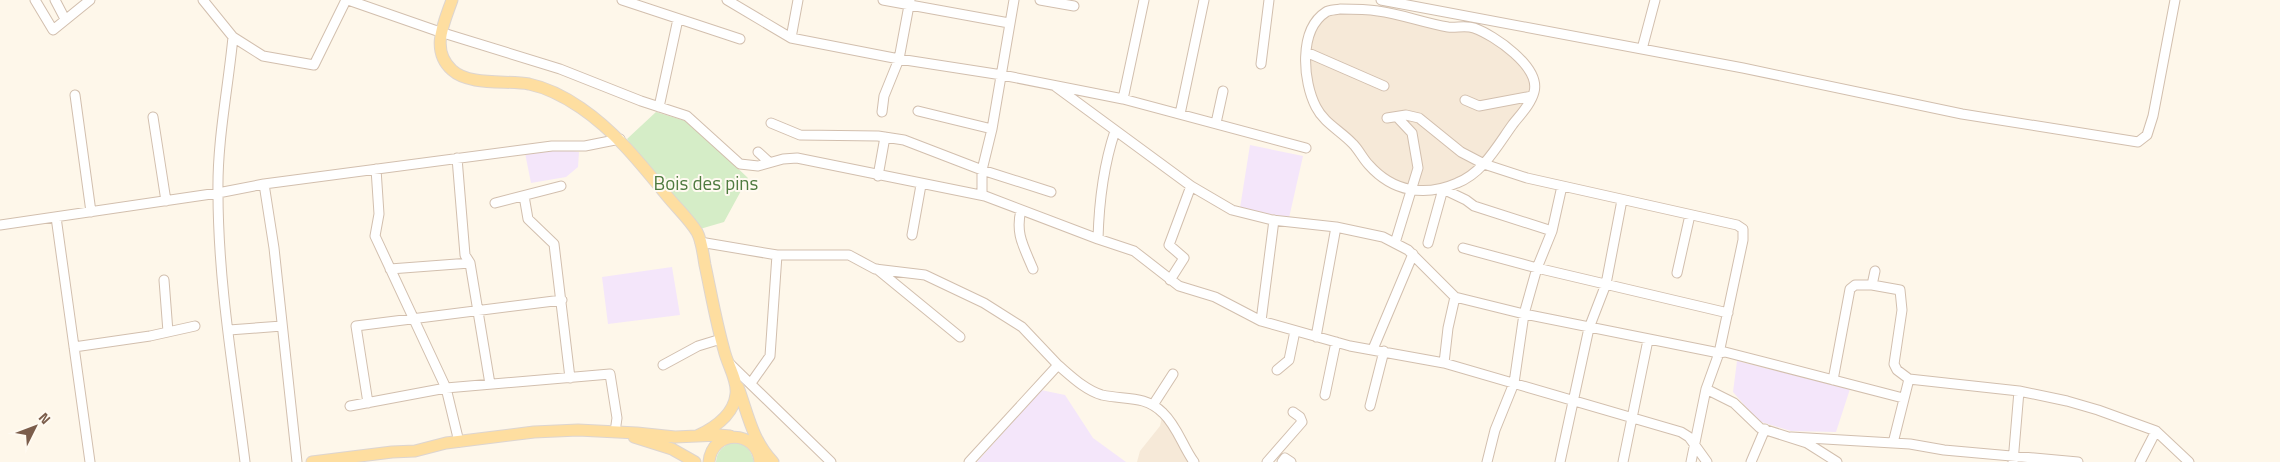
<svg xmlns="http://www.w3.org/2000/svg" width="2280" height="462" viewBox="0 0 2280 462" font-family="'Titillium Web',sans-serif">
<style>
.residential{fill:#f6e9d8}
.education{fill:#f4e6fa}
.green{fill:#d5edc7}
.lines{fill:none;stroke-linecap:round;stroke-linejoin:round}
.minor-casing{stroke:#d2bfae;stroke-width:11}
.major-casing{stroke:#ddd5d0;stroke-width:13}
.minor{stroke:#fff;stroke-width:9}
.major{stroke:#fedea0;stroke-width:11}
.labels{text-anchor:middle;stroke-width:4;stroke-linejoin:round;paint-order:stroke}
.park-label{font-size:19px;fill:#4e7a3f;stroke:#fffaf1}
</style>
<rect width="100%" height="100%" fill="#fef7ea"/>
<path class="residential" d="M1340,9L1473,27L1488,36L1532,72L1534,93L1479,170L1443,189L1390,183L1323,118L1305,69L1311,34L1318,20Z
M1163,412L1194,462H1137L1140,451L1160,426Z"/>
<path class="education" d="M1250,145L1303,156L1289,218L1240,208Z
M560,149L579,152L578,167L566,177L531,183L525,153Z
M672,267L680,315L608,324L602,277Z
M1737,361L1850,389L1836,432L1791,431L1758,421L1733,392Z
M1041,390L1065,395L1093,438L1126,462H977Z"/>
<path class="green" d="M656,112L689,122L748,178L724,222L700,229L627,139Z
M730,443C744,442 751,448 754,462H716C717,452 721,448 730,443Z"/>
<g class="lines">
<g class="minor-casing">
<path id="minor" d="M35,0L53,30L90,0
M55,0L65,19
M203,0L233,37L263,56L314,65L346,0
M348,0L440,32L560,69L641,101L687,116L740,164L758,166L783,159L797,158L985,196L1098,239L1134,251L1179,286L1215,297L1261,321L1350,346L1444,363L1681,432L1689,437L1707,462
M622,0L740,39
M727,0L791,38L899,59L1002,75L1123,99L1306,148
M883,0L1009,23
M1040,0L1074,6
M1381,0L1743,68L1962,114L2138,142L2147,135L2153,116L2175,0
M1340,9C1353,9 1366,9 1378,11C1401,14 1424,23 1448,27C1456,28 1466,25 1474,28C1494,35 1541,67 1534,92C1531,104 1520,115 1513,124C1497,146 1483,173 1457,183C1425,197 1393,192 1369,165C1363,159 1359,150 1353,144C1341,131 1324,123 1316,107C1303,82 1298,30 1326,12C1329,10 1336,10 1340,9Z
M233,37C228,89 217,141 218,193C218,283 234,373 245,462
M791,38L798,0
M1642,49L1655,0
M1306,52L1384,86
M1261,64L1269,0
M1055,86L1191,186L1232,210L1272,220L1336,227L1383,237L1408,250L1455,297L1524,314L1719,353L1725,352L1903,398
M75,95L91,212
M1123,99L1144,0
M1465,100L1479,106L1532,96
M659,107L678,19
M918,111L992,129
M882,112L884,96L899,59L910,0
M1180,114L1204,0
M153,117L166,201
M1387,118L1406,115L1419,118L1461,152L1484,164L1527,178L1737,225L1743,229V240L1719,353L1706,389L1691,462
M771,123L800,135L878,136L904,140L982,170L1051,192
M1216,123L1223,91
M758,152L769,162
M457,158L465,255L470,263L490,384
M376,169L379,214L375,236L446,388L459,442
M878,176L885,137
M264,184L274,248L297,462
M982,195V170L992,129L1014,0
M524,196L528,219L554,244L570,378
M495,203L561,186
M1021,210C1015,234 1024,247 1033,269
M56,217L90,462
M0,225L218,193L264,184L552,146H585L620,139
M912,235L921,185
M1098,239C1099,201 1103,167 1115,131
M700,242L777,255H849L875,269L925,275L984,303L1022,327L1058,365L969,462
M1395,243L1418,168L1412,133L1397,117
M1428,243L1443,189L1466,200L1474,206L1552,231
M1463,248L1537,268L1728,313
M390,269L470,263
M877,269L960,337
M1677,273L1690,215
M164,280L168,332
M1170,280L1184,258L1169,245L1191,186
M1872,285L1900,290L1902,310L1894,364L1897,370L1909,379
M1261,321L1274,220
M229,330L282,326
M1316,337L1336,227
M74,347L150,336L195,326
M1373,349L1413,254
M729,363L831,462
M1444,363L1448,328L1455,297
M663,365L698,346L721,339
M1058,365C1071,376 1085,390 1102,395C1125,400 1145,395 1163,413C1177,426 1183,447 1194,462
M1277,370L1289,360L1295,331
M1833,380L1850,289L1855,285H1872L1875,271
M751,383L770,356L777,255
M1706,389L1734,403L1760,428L1807,443L1837,462
M1325,395L1336,342
M368,403L356,326L562,300
M1153,405L1173,374
M350,406L446,388L610,374L617,418L615,432
M1370,406L1384,351
M1791,437L1910,444L1944,450L2078,462
M1893,443L1909,379L2019,391L2067,401L2098,410L2156,431
M1267,462L1302,422L1300,417L1293,412
M1282,462L1285,458L1291,462
M1487,462L1495,430L1514,383L1524,314L1537,268L1552,231L1562,186
M1560,462L1589,328L1606,284L1622,200
M1623,462L1648,340
M1751,462L1765,429
M2013,462L2019,391
M2140,462L2156,431L2189,462"/>
</g>
<g class="major-casing">
<path id="major" d="M452,0C444,23 430,50 452,70C469,86 507,80 529,84C548,88 565,97 581,108C616,132 641,164 668,197C677,208 689,219 697,232C702,241 703,254 705,265C711,293 716,322 724,350C727,364 738,380 736,394C734,415 714,428 697,436
M738,387C748,414 752,440 773,462
M634,437L672,449L695,462
M312,462L392,452L415,451L446,443L534,432L578,430L637,433L675,437L719,435L730,436
M709,462C712,429 757,429 760,462"/>
</g>
<use href="#minor" class="minor"/>
<use href="#major" class="major"/>
</g>
<g class="labels">
<g class="park-label">
<text x="706" y="190">Bois des pins</text>
</g>
</g>
<g transform="translate(35 427) rotate(48)" stroke="#fffaf1" stroke-width="4" paint-order="stroke">
<path d="M0-4L9 19L0 12L-9 19Z" fill="#7b5d4b"/>
<text y="-8" font-size="14" font-weight="bold" text-anchor="middle" fill="#7b5d4b">N</text>
</g>
</svg>
